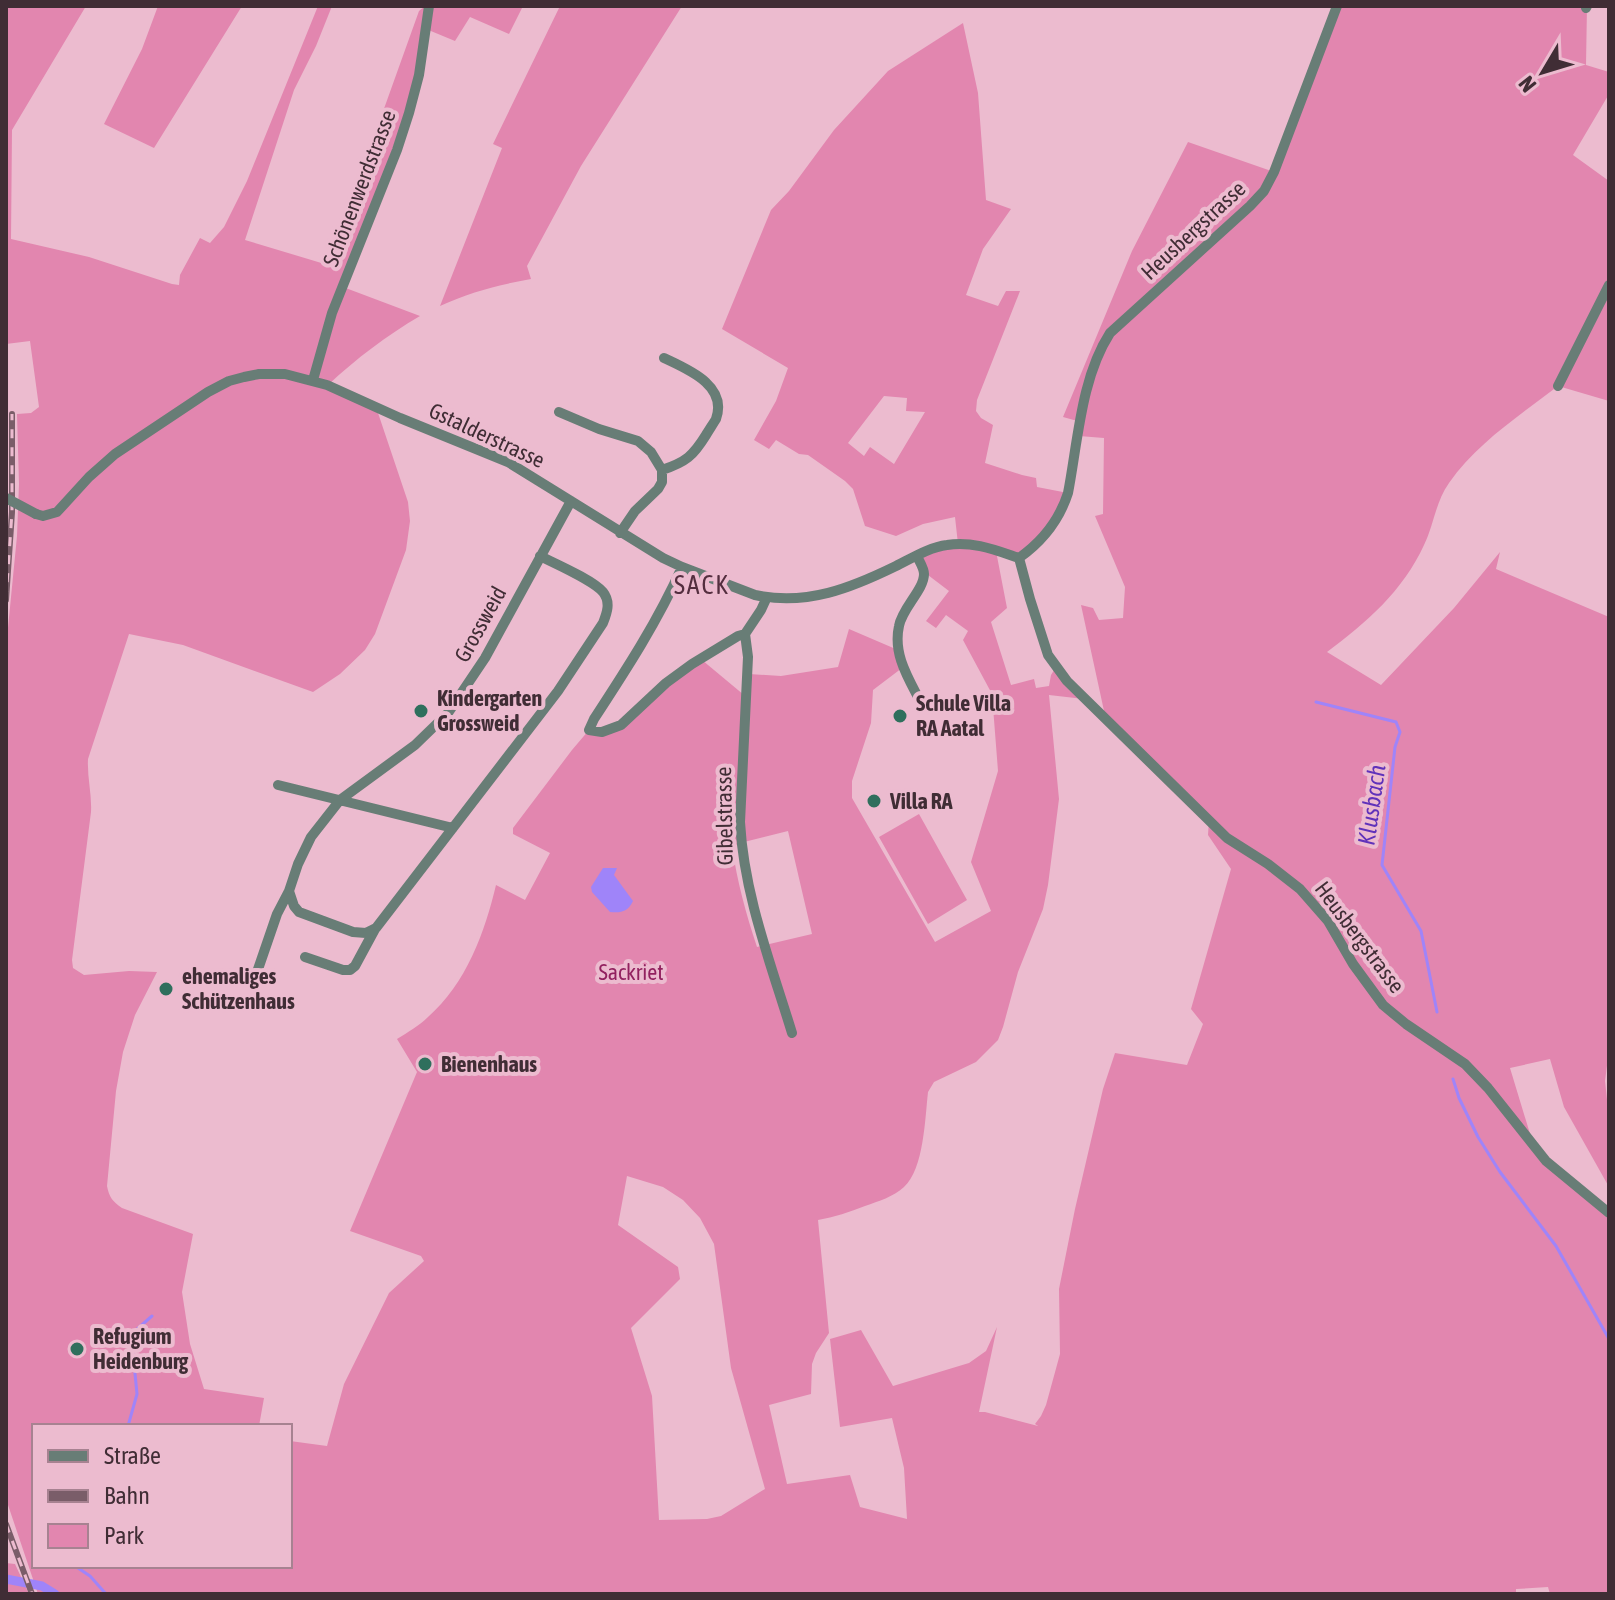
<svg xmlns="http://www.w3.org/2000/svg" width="1615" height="1600" viewBox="0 0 1615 1600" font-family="'Asap Condensed',sans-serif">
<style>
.green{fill:#e286af;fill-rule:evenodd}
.water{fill:#9f84f9}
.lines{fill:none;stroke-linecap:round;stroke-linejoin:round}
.stream{stroke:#9f84f9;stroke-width:3}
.canal{stroke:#9f84f9;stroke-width:9}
.minor{stroke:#687d76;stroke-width:10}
.rail-casing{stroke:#7a5d69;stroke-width:6}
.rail{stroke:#ecbbcf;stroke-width:3;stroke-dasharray:9;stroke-linecap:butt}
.minor-bridge{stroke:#687d76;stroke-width:10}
.poi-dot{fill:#2f6f5d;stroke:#ecbbcf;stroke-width:3}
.labels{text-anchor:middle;stroke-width:8;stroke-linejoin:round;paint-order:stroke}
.street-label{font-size:22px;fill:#402d35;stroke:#ecbbcf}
.poi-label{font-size:22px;font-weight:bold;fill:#402d35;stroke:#ecbbcf;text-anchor:start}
.park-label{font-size:22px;fill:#92215f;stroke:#ecbbcf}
.water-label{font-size:24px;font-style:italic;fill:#6032ba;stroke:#ecbbcf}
.quarter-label{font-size:26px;letter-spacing:2px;fill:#542e3f;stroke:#ecbbcf}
</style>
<rect width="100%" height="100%" fill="#ecbbcf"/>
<path class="green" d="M6,6H86L12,130L11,239L89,257L172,284L179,285L180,275L200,238L210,243L224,227L247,181L318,6H332L316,46L294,90L245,240L328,265L419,11L425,6H523L509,34L470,17L455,41L426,29L419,75L343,287L420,316C386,336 357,358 328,385L376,407L408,502L410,521L406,550L375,634L365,650L340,674L313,692L183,645L129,634L88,759C87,777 92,794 91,812L72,960L73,968L84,975L129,971L157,972L135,1015L123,1052L116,1091L107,1186C109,1197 113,1202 122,1208L193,1234L182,1292L190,1344L204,1389L264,1398L259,1426H34V1566H290V1441L327,1446L344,1384L389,1293L424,1261L421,1256L350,1231L417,1072L397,1039C408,1032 419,1026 428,1017C466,984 485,932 496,885L525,900L550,853L513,834V828L572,750L589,730L614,728L702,660L744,695L738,844L732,846C737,881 746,914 757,947L812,934L788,831L744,842L749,674L781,676L838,667L849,629L898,650L902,668L873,690L871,723L852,781V798L935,942L991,911L971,862L998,771L992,694L963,640L968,631L946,615L936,628L926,621L949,591L924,572L917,556L958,544L955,517L923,524L896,536L865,526L853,489L845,481L808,455L799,454L776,440L769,449L754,440L776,401L788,368L722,329L771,210L789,191L834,130L888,71L963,23L978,93L986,200L1011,209L983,249L966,295L998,306L1006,291H1020L977,400L976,411L981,418L993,425L985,463L1022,475L1036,478L1037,487L1068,493L1064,506L1019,558L996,551L1007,608L991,622L1011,685L1034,679L1036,688L1049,686L1051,675L1056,667L1084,699L1049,695L1059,799L1048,885L1043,909L1018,972L1003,1027L998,1040L976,1062L934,1082L928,1092C925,1118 924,1169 904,1187C893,1197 879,1201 865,1206C850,1212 834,1217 818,1220L829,1333L816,1353L812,1364L811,1394L769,1405L787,1484L850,1475L860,1507L907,1519L904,1468L892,1418L840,1427L830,1339L861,1330L893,1386L969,1363L986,1351L997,1327L979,1412H985L1038,1426L1035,1424L1041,1416L1046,1405L1060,1354L1059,1289L1075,1209L1103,1089L1115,1053L1187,1065L1203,1024L1191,1009L1231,869L1208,835L1209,820L1106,720L1081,605L1093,608L1099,620L1123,618L1125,587L1095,516L1103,514L1104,438L1079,436L1081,422L1063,417L1132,251L1188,142L1274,172L1337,6H1587L1586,65L1609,72V94L1573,155L1609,181V401L1558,386C1519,416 1477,443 1449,483C1435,503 1434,525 1424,545C1403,591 1366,623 1327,652L1381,685L1454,608L1500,552L1496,569L1609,617V1050L1605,1081L1609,1118V1187L1564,1107L1550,1059L1510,1068L1534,1147L1609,1213V1594H1550L1548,1587L1516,1589V1594H38L6,1499V648L17,536L19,484L17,414L31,413L39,407L30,341L6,344ZM884,396L907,398L906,411L925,412L894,464L870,447L864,456L848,443ZM627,1176L663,1187L683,1200L700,1218L714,1244L731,1368L765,1489L721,1516L707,1519L659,1520L652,1396L631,1328L680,1279L678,1267L618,1225Z
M158,6H242L154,148L104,124L142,49Z
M560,6H682L581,166L527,266L531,279C498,285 470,292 440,306L502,148L493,144Z
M919,814L967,900L928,924L879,837Z
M6,1563L15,1564L29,1594H6Z"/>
<path class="water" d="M603,868H617L614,875L633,901C628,912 621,913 610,912L592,892L591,887Z"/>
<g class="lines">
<path class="stream" d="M1316,702L1396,722L1400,732L1395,747L1382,865L1421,931L1437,1012
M1453,1079L1459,1098L1478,1137L1500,1172L1556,1246L1609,1339
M128,1426L137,1394L132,1343L136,1330L152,1316
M33,1541H34
M75,1566L90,1576L106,1594"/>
<path class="canal" d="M6,1579L42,1586L55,1594"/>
<path class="minor" d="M1586,8L1587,6
M313,380L332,313L397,150L409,113L419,75L429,6
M1558,386L1609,285
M559,412L599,429L638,441L651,452L662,470V482L658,489L635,511L620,533
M662,470C686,462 693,456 706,435C709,430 713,424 716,419C728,385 687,369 664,358
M36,514L43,516L57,512L89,477L115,454L208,392L229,381L244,377L259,374H285L327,385L400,418L508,462L663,558L682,567L755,595C807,606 851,588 896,566C912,558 930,547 947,545C973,541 995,550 1019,558
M540,556C556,564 593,580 603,592C611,602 607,613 603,623L558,691L376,928L366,933L353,932L299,912L294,906L289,891L298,864L311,837L340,800L415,745L448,713L485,658L571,501
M917,556C919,561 924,568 924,574C924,590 902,608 899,626C893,653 907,676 919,699
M1019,558L1030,599L1048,655L1067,681L1227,838L1268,864L1300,889L1328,921L1353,964L1383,1005L1406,1024L1465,1064L1488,1088L1546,1161L1609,1213
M1019,558C1043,541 1059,521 1068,493C1078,441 1081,378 1110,333L1250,206L1264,191L1274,172L1337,6
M682,567C658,621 626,670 594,719L589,730L602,732L621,725L666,683L692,664L738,636L745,634
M767,597L761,610L745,634L748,657L740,822C744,895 771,964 792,1033
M278,785L453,828
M305,957L343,970H350L355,966L375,929
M256,975L277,914L289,891"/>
<g class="rail-casing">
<path id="rail" d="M6,600L12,512V414
M6,1524L32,1594"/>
</g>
<use href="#rail" class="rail"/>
<path class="minor-bridge" d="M6,498L36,514"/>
</g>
<g class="poi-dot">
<circle cx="421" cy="711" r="8"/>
<circle cx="900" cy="716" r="8"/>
<circle cx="874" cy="801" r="8"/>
<circle cx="166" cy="989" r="8"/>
<circle cx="425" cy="1064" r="8"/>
<circle cx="77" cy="1349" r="8"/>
</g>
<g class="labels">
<g class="street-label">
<text transform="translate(359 188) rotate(-69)" y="8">Schönenwerdstrasse</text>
<text transform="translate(1193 230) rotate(-43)" y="8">Heusbergstrasse</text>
<text transform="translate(487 435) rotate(25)" y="8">Gstalderstrasse</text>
<text transform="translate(480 624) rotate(-61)" y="8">Grossweid</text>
<text transform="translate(724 816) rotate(-91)" y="8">Gibelstrasse</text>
<text transform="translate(1360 937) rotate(53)" y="8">Heusbergstrasse</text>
</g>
<g class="poi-label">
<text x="437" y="706">Kindergarten<tspan x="437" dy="25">Grossweid</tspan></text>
<text x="916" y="711">Schule Villa<tspan x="916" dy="25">RA Aatal</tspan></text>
<text x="890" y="809">Villa RA</text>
<text x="182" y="984">ehemaliges<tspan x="182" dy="25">Schützenhaus</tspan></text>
<text x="441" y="1072">Bienenhaus</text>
<text x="93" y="1344">Refugium<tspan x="93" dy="25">Heidenburg</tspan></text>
</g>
<g class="park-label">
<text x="631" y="980">Sackriet</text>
</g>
<g class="water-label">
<text transform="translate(1372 805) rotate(-82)" y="8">Klusbach</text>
</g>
<g class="quarter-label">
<text x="702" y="594">SACK</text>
</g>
</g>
<rect width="1615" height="1600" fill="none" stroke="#402d35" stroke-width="16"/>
<rect x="32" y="1424" width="260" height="144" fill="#ecbbcf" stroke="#a78291" stroke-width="2"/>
<rect x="48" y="1450" width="40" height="12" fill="#687d76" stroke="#a78291" stroke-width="2"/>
<text x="104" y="1464" font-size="24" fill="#402d35">Straße</text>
<rect x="48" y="1490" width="40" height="12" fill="#7a5d69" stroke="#a78291" stroke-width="2"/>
<text x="104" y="1504" font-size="24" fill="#402d35">Bahn</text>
<rect x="48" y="1524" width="40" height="24" fill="#e286af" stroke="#a78291" stroke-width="2"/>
<text x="104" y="1544" font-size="24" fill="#402d35">Park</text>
<g transform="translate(1543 72) rotate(232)" stroke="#ecbbcf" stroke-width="6" paint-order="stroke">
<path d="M0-6L14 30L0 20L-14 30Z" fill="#402d35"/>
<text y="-12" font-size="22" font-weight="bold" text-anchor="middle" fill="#402d35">N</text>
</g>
</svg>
